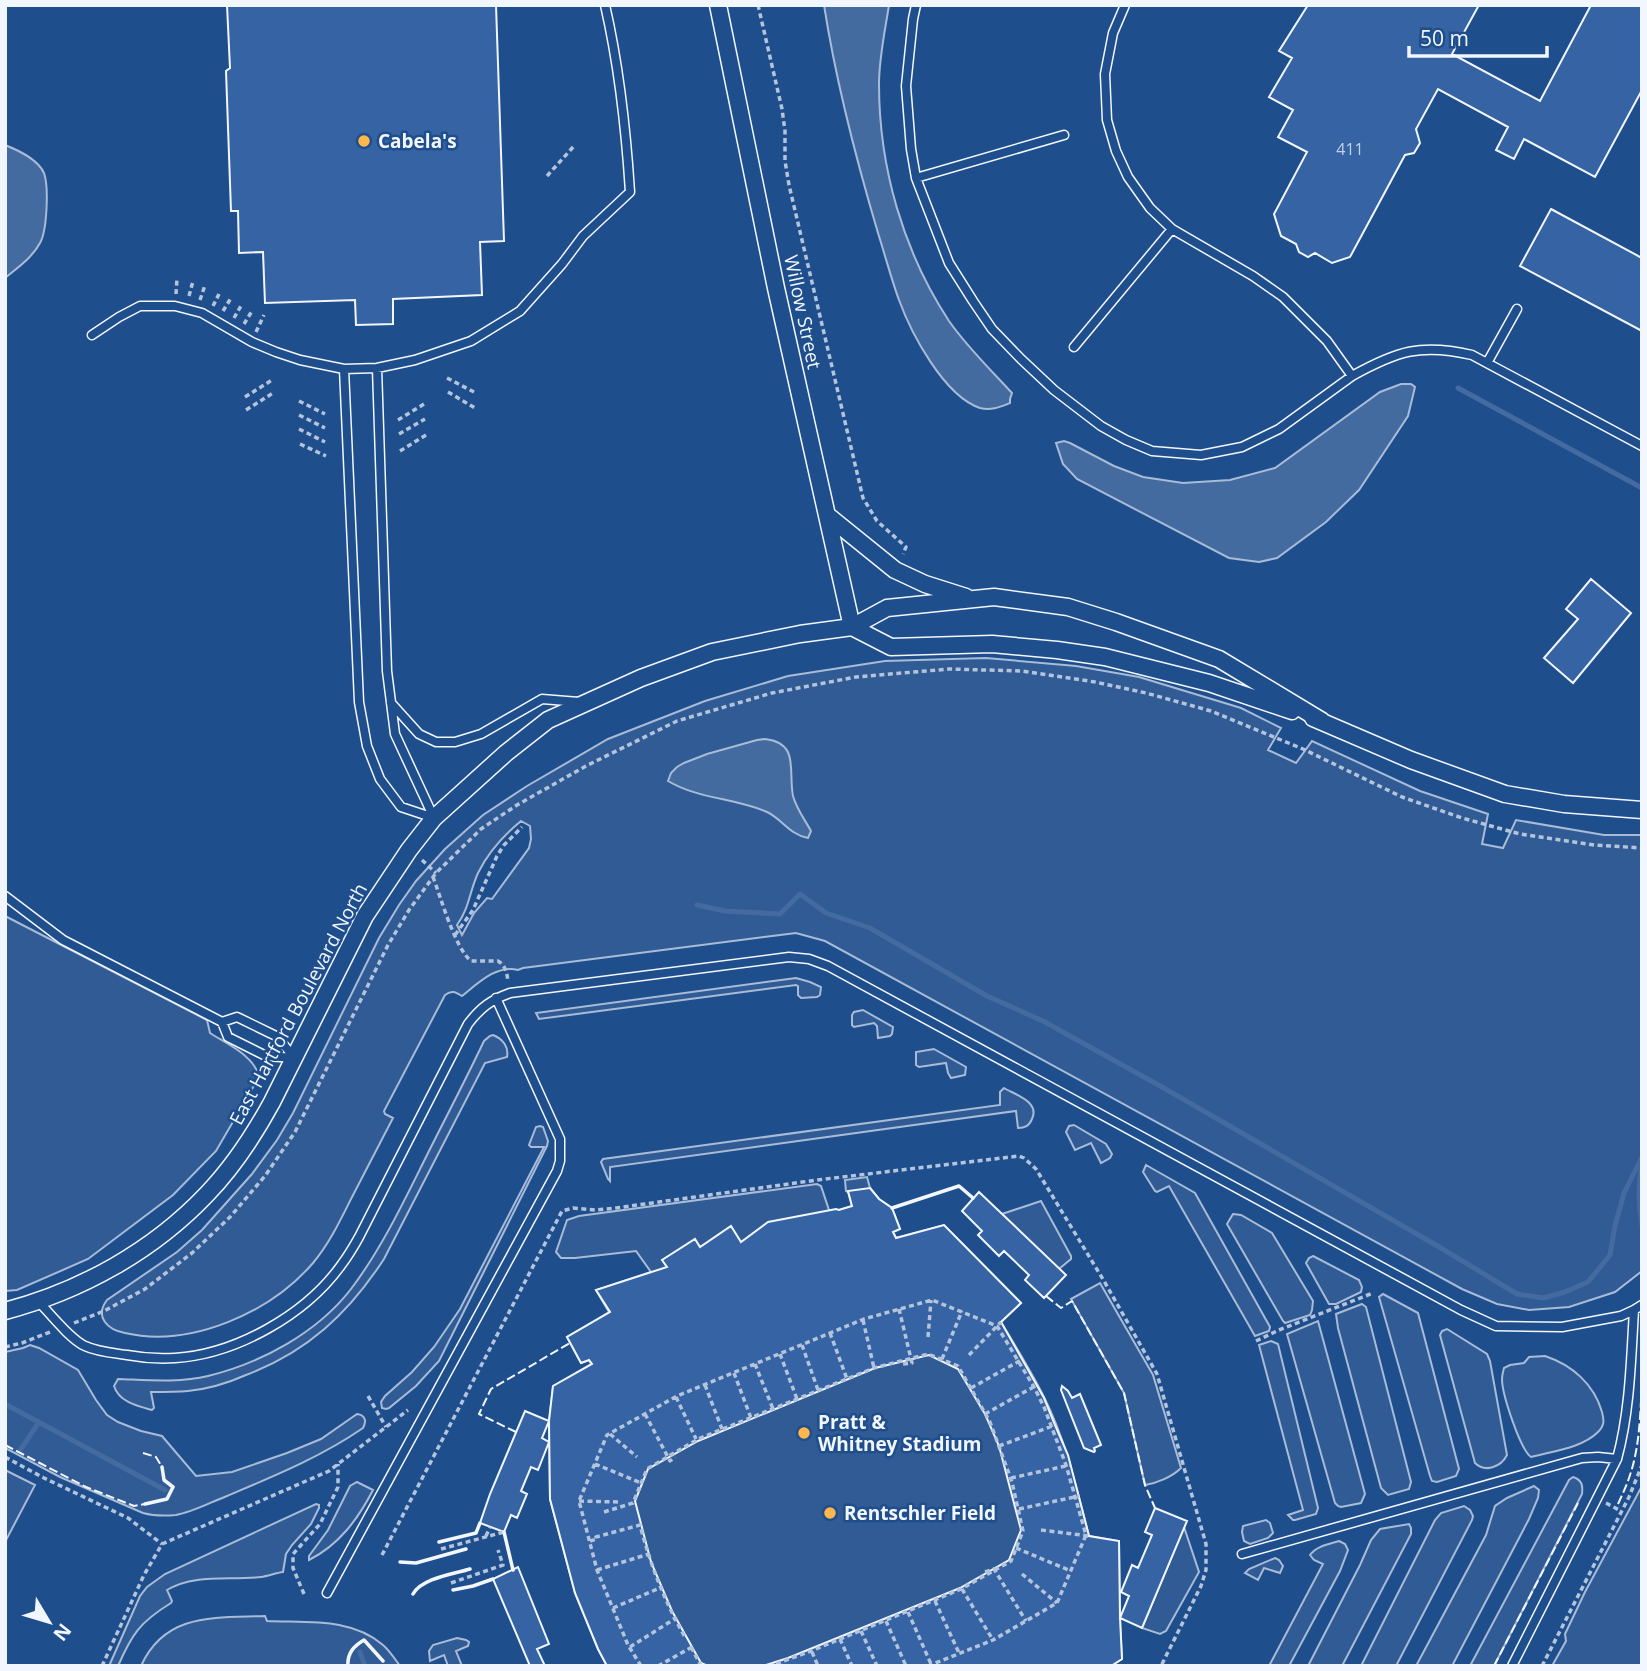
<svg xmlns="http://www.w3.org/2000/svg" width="1647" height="1671" viewBox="0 0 1647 1671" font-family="'Open Sans',sans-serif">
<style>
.green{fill:#305b95;stroke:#a8bbd7;stroke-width:2;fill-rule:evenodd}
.water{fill:#446ba0;stroke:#a8bbd7;stroke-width:2}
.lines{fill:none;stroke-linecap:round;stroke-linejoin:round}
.stream{stroke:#446ba0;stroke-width:5}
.building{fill:#3563a3;stroke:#f2f6ff;stroke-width:2}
.service-casing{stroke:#f2f6ff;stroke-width:11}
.minor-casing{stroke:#f2f6ff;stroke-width:19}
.path{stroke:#b3c4dc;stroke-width:3.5;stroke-dasharray:5 3.5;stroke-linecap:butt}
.service{stroke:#1f4e8c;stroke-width:8}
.minor{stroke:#1f4e8c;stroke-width:16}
.fence{stroke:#f2f6ff;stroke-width:2;stroke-dasharray:9 3.5;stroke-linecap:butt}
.wall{stroke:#f2f6ff;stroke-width:3.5}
.poi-dot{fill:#ffb74d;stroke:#1f4e8c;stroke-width:2.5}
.labels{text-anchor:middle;stroke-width:5;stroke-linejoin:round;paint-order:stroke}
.number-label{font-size:16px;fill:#c3d1e8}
.poi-label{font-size:19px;font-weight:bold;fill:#f2f6ff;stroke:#1f4e8c;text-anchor:start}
.street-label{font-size:19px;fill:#f2f6ff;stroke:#1f4e8c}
</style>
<rect width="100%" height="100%" fill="#1f4e8c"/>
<path class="green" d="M986,658L1076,666L1139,677L1241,708L1281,728L1268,750L1296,763L1312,741L1420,791L1488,814L1482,844L1503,848L1516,820L1604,835H1642V1271L1615,1292L1569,1307L1529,1310L1497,1304L1462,1289L825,941L796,933L523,968L518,970C497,964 477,984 462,996C455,992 452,990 445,995L384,1111L385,1114L393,1118C379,1145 365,1172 351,1199C340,1221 329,1244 313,1263C270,1313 190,1348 125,1333C108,1330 94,1317 107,1300L177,1252L202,1230L252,1174L277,1140L293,1113L379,938L399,905L416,881L445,849L483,815L527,786L608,739L705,701L788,676L885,661ZM521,821L530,826L531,839L529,848L492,899L487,898L474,913L462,935L457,925C469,909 470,890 478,873C488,853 504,835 521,821Z
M5,916L207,1020L210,1033C227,1044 255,1056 259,1077L216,1151L173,1195L88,1259L17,1290L5,1291Z
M796,978L810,982L821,987L820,995L817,997L801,998L798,995V986L796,985L539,1019L536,1013Z
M863,1010L893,1027L892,1034L890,1036L878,1038L877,1026L874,1023L854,1027L852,1025V1015L854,1012Z
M493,1035C503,1039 509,1047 507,1057L485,1063L384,1259C348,1314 307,1352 246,1375C228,1383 208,1389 188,1391C176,1392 163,1392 151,1392L154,1408L152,1410C137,1406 119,1402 114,1386L118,1379C147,1380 179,1383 208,1376C261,1363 317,1333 351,1289C382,1248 404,1201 427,1155C446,1117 466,1079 484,1041L490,1036Z
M934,1049L966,1067L965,1075L951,1078L948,1073L946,1063L919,1067L916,1065V1052Z
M1004,1088C1016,1095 1040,1102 1032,1119C1029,1126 1025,1128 1018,1128L1016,1111L610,1167V1181L608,1179L601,1162L603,1159L1000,1105V1092Z
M1074,1125L1106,1144L1112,1154L1110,1158L1101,1163L1091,1143L1075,1150L1066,1132L1069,1126Z
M540,1126L543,1127L548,1141L547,1146L439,1361L416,1386L389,1408L386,1409L382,1408L381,1402L385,1396L412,1372L434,1347L460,1309L544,1147H531L529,1145L536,1127Z
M1146,1165L1195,1193L1270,1327L1269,1331L1255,1336L1169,1186L1157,1192L1155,1191L1143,1172Z
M867,1177L870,1188L879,1199L892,1208L900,1229L893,1232L896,1238L944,1225L1021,1303L1001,1322C1016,1347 1031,1371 1044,1397C1066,1441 1077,1489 1089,1536L1119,1541L1120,1618L1122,1659L1111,1666H607L598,1649L575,1593L550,1499L549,1421L553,1386L591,1364L589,1360L581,1363L567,1337L609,1312L596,1290L651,1272L636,1251L575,1258H561L556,1252L567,1220L579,1216L817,1184L821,1186L829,1210H839L852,1206L848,1192L846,1191L845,1180Z
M1041,1201L1071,1256V1259L1059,1269L1002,1214Z
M1233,1214L1241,1215L1272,1233L1313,1301L1312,1310L1310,1315L1285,1323L1283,1321L1227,1224Z
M1313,1256L1359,1280L1362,1287L1361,1292L1336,1304H1329L1306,1263L1309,1258Z
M1100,1283L1153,1375L1181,1468C1172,1477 1157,1483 1145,1485L1124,1393L1071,1299Z
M1383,1294L1418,1313L1459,1469L1456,1476L1437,1482L1432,1481L1430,1476L1379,1297Z
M1362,1304L1366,1307L1411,1482L1409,1489L1388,1495L1381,1488L1338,1328L1336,1314Z
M1318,1321L1365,1494L1361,1503L1341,1507L1338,1506L1335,1503L1287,1334Z
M1447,1329L1487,1354L1490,1361L1507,1455C1501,1467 1485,1473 1475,1463L1440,1335L1442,1331Z
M1271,1341L1278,1344L1318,1508L1316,1514L1295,1520H1293L1288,1515L1303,1510L1259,1345Z
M30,1345L39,1348L78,1370L96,1400L107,1415L118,1422L141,1431L162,1436L196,1476L232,1472L287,1453L321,1439L357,1414C365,1415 367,1421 363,1428C321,1457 274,1476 227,1496C211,1502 193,1512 176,1515C165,1516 154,1516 143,1513L60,1477L5,1448V1352L23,1348Z
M1545,1356C1572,1365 1594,1384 1602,1412C1604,1420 1605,1425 1598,1432C1582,1448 1553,1451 1531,1457C1520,1449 1502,1394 1502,1379C1502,1375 1503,1372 1504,1368L1510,1365L1524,1363L1529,1357Z
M5,1470L35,1485L5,1542Z
M1573,1477C1582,1480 1583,1485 1582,1494L1494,1666H1470L1569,1480Z
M357,1482L373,1490C358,1519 339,1545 309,1560V1556L328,1530L350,1486Z
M1534,1486L1539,1490L1538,1498L1529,1519L1452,1666H1416L1486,1535L1495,1506L1507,1498Z
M1642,1486V1666H1552L1566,1641L1565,1634L1585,1592Z
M316,1504L319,1505V1508L311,1524L292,1545L286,1554L283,1572C276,1573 268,1576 261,1577C230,1581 195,1573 167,1590L172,1601L171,1603C140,1622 132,1634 118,1666H109L140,1596L147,1587L165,1574Z
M1464,1506L1470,1510L1473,1516L1472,1520L1396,1666H1361L1435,1520L1441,1513Z
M1266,1520L1270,1523L1273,1533L1268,1538L1250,1544L1244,1541L1242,1532L1243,1526Z
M1409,1524L1411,1528V1534L1342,1666H1308L1360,1565L1371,1540L1380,1529Z
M1184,1527L1199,1572L1166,1631L1160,1634L1142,1628Z
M1339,1541L1345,1544L1348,1550L1340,1571L1289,1666H1269L1323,1564L1314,1560L1310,1555C1316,1546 1330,1544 1339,1541Z
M1275,1558L1279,1560L1283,1566L1280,1573L1264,1568L1258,1580L1245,1573L1249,1569Z
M265,1616L267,1621C306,1623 351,1617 383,1645C389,1650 395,1659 400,1666H141C165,1612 216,1618 265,1616Z
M457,1638L466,1640L469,1642L468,1646L456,1651L462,1666H448L444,1655L430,1661L429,1651L433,1645Z"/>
<path class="water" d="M824,5H889C885,31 879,58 879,84C879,167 903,251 949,321C967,347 991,370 1012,393L1010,399V403C1000,407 991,411 980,408C944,396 911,333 899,300C891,278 885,255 878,233C856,159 836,82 824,5Z
M5,145C18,150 38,160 44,173C49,187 47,231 40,243C32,258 17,268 5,278Z
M1401,384H1411L1415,387L1408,416L1359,490L1326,522L1277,558L1259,562L1229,558L1077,479L1063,464L1056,443L1064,441L1070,443L1114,466L1143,477L1183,483L1230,480L1275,468L1380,392Z
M765,739C800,743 788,771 793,796C796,808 805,820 811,831L808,838C790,835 782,819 767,812C735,798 698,799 668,781L671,773L677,767L684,763L707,754L757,740Z"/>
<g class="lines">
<path class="stream" d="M1458,388L1642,488
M697,905L725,911L780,914L800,894L826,913L870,928L987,996L1043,1021L1162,1087L1441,1248L1517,1294L1543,1298L1565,1292L1588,1282L1610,1255L1615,1226L1624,1193L1642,1157
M1642,1162C1638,1184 1638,1203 1642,1225
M5,1404L165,1490
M21,1449L39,1422
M360,1652L365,1666"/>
</g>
<path class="building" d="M227,5H496L504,241L480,242L482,295L393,299V324L356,325L355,300L265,303L263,252L239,253L238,211H231L226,71L230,68Z
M1308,5H1479L1452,54L1540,101L1591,5H1642V90L1595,177L1524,139L1514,159L1496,150L1508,127L1438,89L1416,129L1420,143L1414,153L1405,155L1350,257L1332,263L1315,253L1308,257L1299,252L1296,244L1281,236L1274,214L1307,152L1278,137L1293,110L1269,97L1292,58L1279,51Z
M1551,209L1642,258V331L1520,266Z
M1591,579L1631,613L1573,683L1544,658L1578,619L1566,609Z
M870,1188L879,1199L892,1208L900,1229L893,1232L896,1238L944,1225L1021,1303L1001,1322L1044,1398L1055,1425L1068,1455L1089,1536L1119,1541L1120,1618L1122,1659L1111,1666H763L788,1658L960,1588L1009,1560L1021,1530L999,1446L985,1414L958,1369L929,1355L875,1368L698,1441L648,1469L635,1501L651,1562L672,1611L701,1663L708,1666H607L598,1649L575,1593L550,1499L549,1421L553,1386L592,1364L589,1360L581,1363L567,1337L610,1312L596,1290L667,1267L662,1260L695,1239L700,1247L731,1226L741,1242L768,1222L836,1209L839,1210L852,1206L848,1191Z
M979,1192L1066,1275L1044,1298L1025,1280L1029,1275L1004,1251L999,1256L978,1235L982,1231L962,1211Z
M1062,1386L1068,1391L1072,1398L1080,1394L1101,1445L1094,1448L1095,1451L1094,1452L1084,1448L1061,1390Z
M525,1411L549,1421L542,1438L549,1442L538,1470L531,1467L521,1491L527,1494L517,1518L511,1515L504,1532L480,1523L490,1494Z
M1155,1508L1187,1521L1142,1628L1120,1618L1129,1596L1121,1592L1132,1565L1138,1568L1152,1535L1145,1532Z
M518,1567L549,1644L537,1649L545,1666H530L493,1579Z"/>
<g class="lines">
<g class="service-casing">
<path id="service" d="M916,5L913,19L906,86L911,149L916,178L949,263L973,301L992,329L1021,359L1054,390L1101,426L1126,440L1152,451L1201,455L1242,447L1279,429L1352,376
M1125,5L1113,33L1105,74L1107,120L1116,151L1128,177L1150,208L1172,229L1253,276L1283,297L1327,341L1352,376C1397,351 1421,343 1472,355L1642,446
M916,178L1064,135
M92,335L119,317L140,306H175L202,313L252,342L276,352L300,360L344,369L377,368L415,360L471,341L520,311L562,264L583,236L630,192C626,129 619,66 605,5
M1074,347L1172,229
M1487,363L1517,309
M377,368L387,671L395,734L434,818
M344,369L359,702L367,746L380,779L401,807L434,818
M391,703L419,734L436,742H455L481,734L542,699L579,702
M5,896L63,940L222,1022L228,1037L266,1056L295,1058
M222,1022L237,1017L276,1036L295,1058
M39,1302C51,1315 71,1340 85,1346C98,1352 114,1353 127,1355C143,1358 159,1359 175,1358C236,1354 306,1315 342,1264C348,1256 354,1246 359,1237L468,1024C481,1007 491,1000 510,993L789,957L809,959L828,966L1461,1310L1496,1326L1562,1327L1621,1316L1634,1310L1642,1305
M1242,1554L1582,1458L1598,1457L1617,1459
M327,1593L557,1171L560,1161V1139L496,998
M1512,1666L1617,1459C1630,1411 1631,1360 1634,1310"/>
</g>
<g class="minor-casing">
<path id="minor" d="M718,5L776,288L852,627
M827,515L895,570L925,584L966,597
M852,627L891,647L992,644L1057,650L1105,657L1209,683L1292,711
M1313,718L1411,760L1505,794L1564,804L1642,810
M5,1311C81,1291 153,1251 207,1194C233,1167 254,1135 272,1102L365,916L409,850L434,818L506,753L548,720L641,678L712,652L800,634L852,627L887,608L994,597L1068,607L1116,622L1219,659L1322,721"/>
</g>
<path class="path" d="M758,5L782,109L785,131V161L789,185L863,498L877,521L906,547L903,554
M547,176L574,146
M176,294L177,279
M189,296L193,281
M200,300L205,285
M213,306L220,292
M223,311L231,298
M234,318L242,304
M244,324L252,311
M256,332L264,315
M447,378L474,392
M448,392L475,408
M245,397L272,380
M299,401L325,414
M246,410L273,393
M299,415L325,428
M398,420L424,404
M299,429L325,442
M399,434L425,419
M300,444L326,456
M400,451L426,435
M422,860L436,873
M433,877C441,898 455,948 471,961H498C506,966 507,973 508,982
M455,935L473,910L497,856L504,845L522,827
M899,1309L912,1363L903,1364
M863,1320L874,1368
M74,1323L104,1311L145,1289L192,1253L230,1217L265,1176L295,1132L388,945L409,910L436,873L481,829L517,805L586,766L677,721L772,693L856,677L949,669L1022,671L1095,682L1146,693L1211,711L1303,749L1402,797L1462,818L1520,834L1594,845L1642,848
M830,1333L847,1379
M928,1337L931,1300
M1256,1341L1279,1330L1373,1293
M802,1345L818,1390
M5,1347L22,1343L50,1332
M780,1354L797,1399
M969,1355L1001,1322
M942,1359L962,1311
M755,1364L773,1409
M734,1373L751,1418
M705,1385L722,1429
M971,1388L1023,1359
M368,1396L386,1427
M676,1397L696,1439
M645,1414L670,1461L675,1457
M985,1414L1037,1385
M610,1434L637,1457
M999,1446L1055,1425
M5,1457L44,1478L128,1518L162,1544
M595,1464L641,1483
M1011,1478L1070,1465
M579,1501L618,1502
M1606,1503L1621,1511
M1019,1509L1079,1496
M604,1512L633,1503L647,1469L698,1439L874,1368L928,1354L958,1366L990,1422L1012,1482L1023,1531L1011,1561L961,1589L811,1651L770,1666
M1041,1530L1089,1536
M486,1536L490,1527
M590,1541L597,1539L596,1537L640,1525C651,1567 665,1602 686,1639
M1016,1548L1071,1571
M441,1549L504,1532
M382,1555L562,1211L573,1208L595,1210L616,1208L817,1180L1019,1156L1024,1158L1036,1169L1104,1281L1157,1374L1206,1544V1570L1201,1586L1161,1666
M597,1570L649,1554
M985,1572L994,1569L1026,1621
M1022,1574L1057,1603
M451,1583L503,1565L498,1550
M962,1589L993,1640
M304,1594L293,1568V1554L320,1524L338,1487V1464
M935,1601L959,1653
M613,1608L662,1587
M908,1612L931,1664
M886,1621L906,1666
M861,1631L877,1666
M840,1639L852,1666
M630,1647L676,1618
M691,1647L701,1666
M812,1652L818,1666
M102,1666L144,1575L162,1544L329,1471L408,1410
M641,1666L628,1645L597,1570L579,1501L607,1435L677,1396L864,1319L932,1300L997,1326L1034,1387L1044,1407L1066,1465L1086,1535L1057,1603L993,1640L928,1666
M658,1666L692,1647
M1542,1666L1629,1497L1642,1465"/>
<use href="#service" class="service"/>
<use href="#minor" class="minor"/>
<path class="fence" d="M1046,1296L1061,1308L1072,1301L1124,1393L1145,1485L1155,1508
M516,1432L479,1414L491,1389L570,1343
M5,1445L86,1487L134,1506L145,1504
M143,1453L156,1457L162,1467
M1618,1504C1622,1495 1626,1487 1629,1478C1640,1447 1640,1415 1642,1383
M1494,1666L1578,1503"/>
<path class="wall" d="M892,1208L959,1186L973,1198
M145,1504L167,1499L173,1487L164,1480L162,1467
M504,1532L513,1570
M439,1542L476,1533L480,1523
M400,1562L416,1563L466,1549
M453,1590L473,1586L493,1579
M413,1594C422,1578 454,1574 470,1569
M348,1666C347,1653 354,1646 364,1640L383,1661"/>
</g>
<g class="poi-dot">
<circle cx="364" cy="141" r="7"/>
<circle cx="804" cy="1433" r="7"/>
<circle cx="830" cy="1513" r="7"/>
</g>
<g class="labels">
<g class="number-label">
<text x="1350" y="155">411</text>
</g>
<g class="poi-label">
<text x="378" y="148">Cabela's</text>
<text x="818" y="1429">Pratt &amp;<tspan x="818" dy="22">Whitney Stadium</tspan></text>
<text x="844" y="1520">Rentschler Field</text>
</g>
<g class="street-label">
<text transform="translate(803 312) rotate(78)" y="7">Willow Street</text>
<text transform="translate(298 1004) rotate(-62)" y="7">East Hartford Boulevard North</text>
</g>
</g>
<rect width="1647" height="1671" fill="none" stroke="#f2f6ff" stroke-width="14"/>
<g transform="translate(49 1622) rotate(128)" stroke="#1f4e8c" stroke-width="5" paint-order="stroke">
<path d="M0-5L12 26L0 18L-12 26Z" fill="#f2f6ff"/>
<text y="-10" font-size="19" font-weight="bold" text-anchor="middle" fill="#f2f6ff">N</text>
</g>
<path d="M1409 46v10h138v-10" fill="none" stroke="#f2f6ff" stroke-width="3.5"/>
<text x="1420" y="46" font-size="21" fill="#f2f6ff" stroke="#1f4e8c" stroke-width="5" paint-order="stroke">50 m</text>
</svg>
